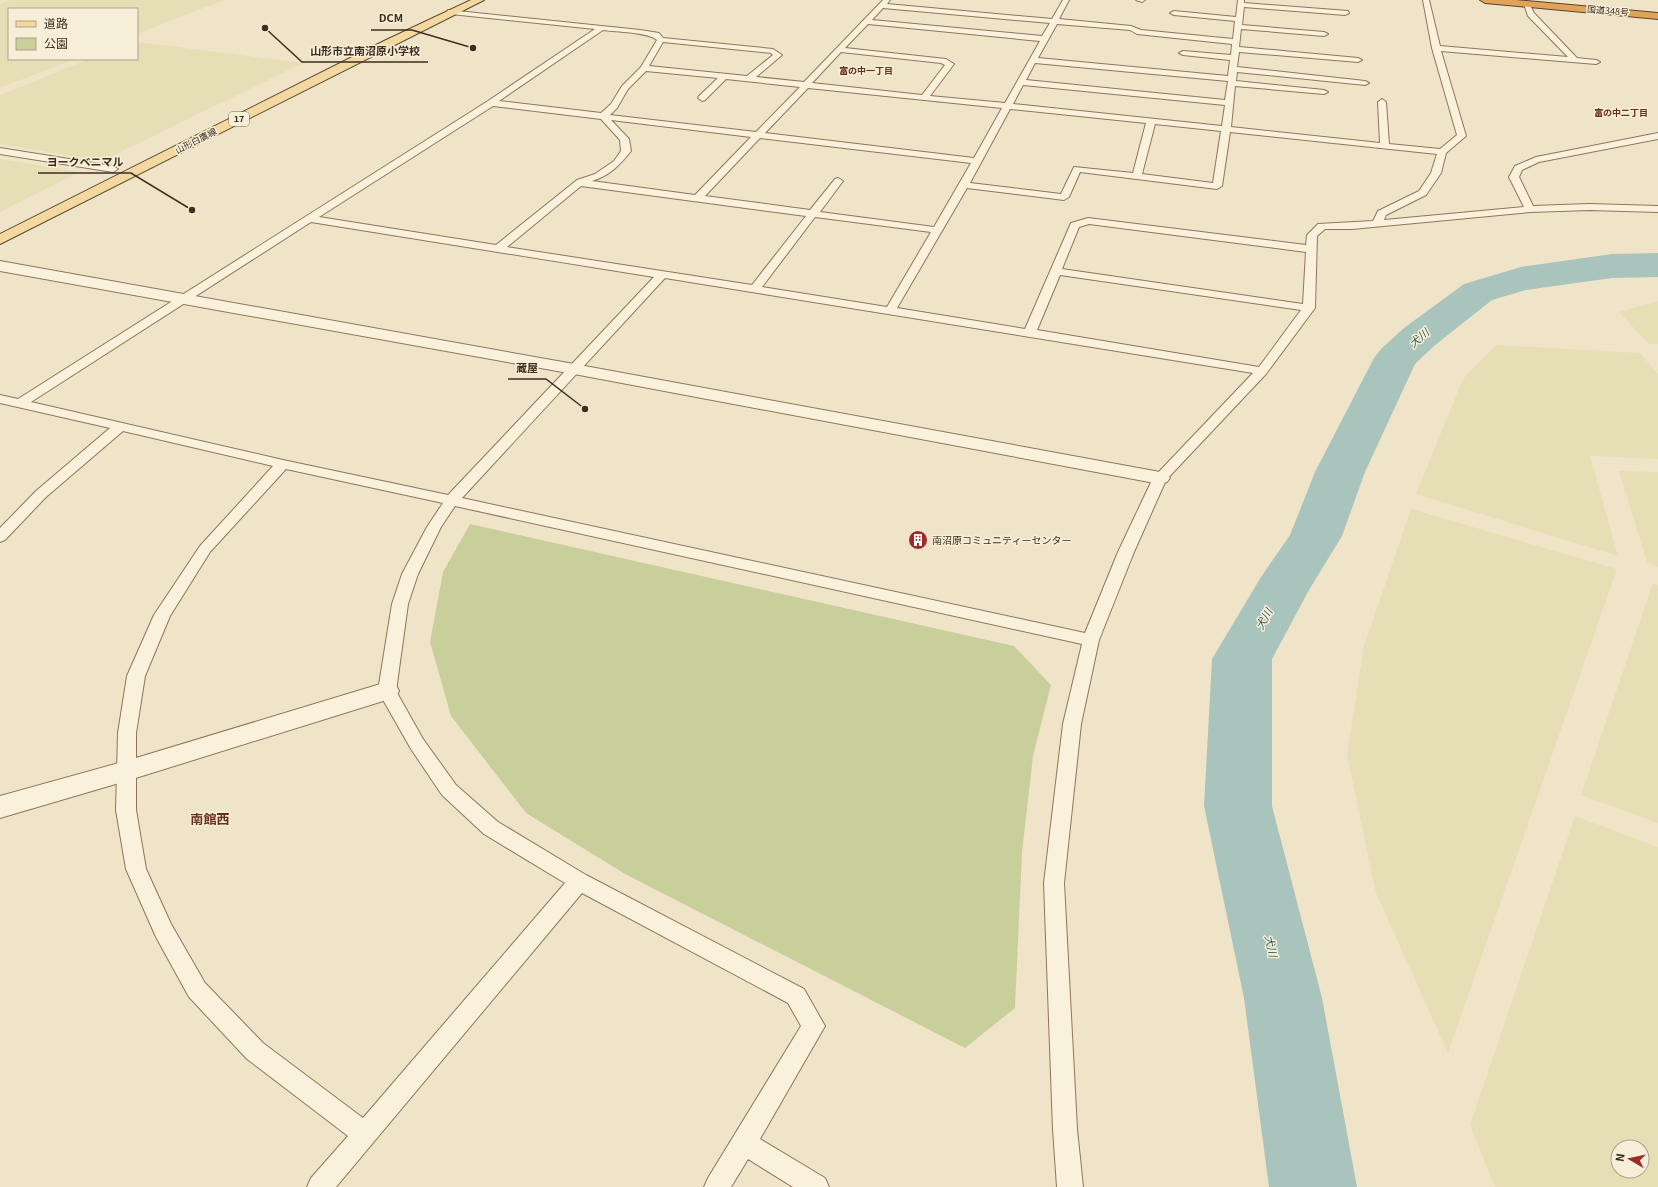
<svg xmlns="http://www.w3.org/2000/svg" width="1658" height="1187" viewBox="0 0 1658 1187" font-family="Georgia,'Noto Sans JP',serif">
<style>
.farmland{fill:#e6deb5;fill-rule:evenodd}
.green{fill:#c9cf9b}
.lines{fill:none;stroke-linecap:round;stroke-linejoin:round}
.river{fill:#a9c4bc;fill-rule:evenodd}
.lane-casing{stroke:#8d765c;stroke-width:2}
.street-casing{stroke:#8d765c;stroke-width:2}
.primary-casing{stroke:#5b4430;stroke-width:2}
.highway-casing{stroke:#5b4430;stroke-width:2}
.lane{fill:#faf1dc;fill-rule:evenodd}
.street{fill:#faf1dc;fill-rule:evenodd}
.primary{fill:#f3d9a0;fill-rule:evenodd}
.highway{fill:#e0a458;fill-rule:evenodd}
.labels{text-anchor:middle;stroke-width:3;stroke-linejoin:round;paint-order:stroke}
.far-street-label{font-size:9px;fill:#3d2e20;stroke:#f7eed8}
.far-neighbourhood-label{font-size:9px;font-weight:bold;fill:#6b2e1e;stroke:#f7eed8}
.shield{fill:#f7eed8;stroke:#756857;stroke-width:1}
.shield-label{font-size:9px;font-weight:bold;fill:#3d2e20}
.poi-label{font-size:10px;fill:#3d2e20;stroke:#f7eed8;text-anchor:start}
.water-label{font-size:11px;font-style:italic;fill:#2f5d5a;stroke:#f7eed8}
.near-neighbourhood-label{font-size:13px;font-weight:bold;fill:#6b2e1e;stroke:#f7eed8}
.leader{fill:none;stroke:#3d2e20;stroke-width:1.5}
.callout-dot{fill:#3d2e20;stroke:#f7eed8;stroke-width:1.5}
.callout-label{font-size:11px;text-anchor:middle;font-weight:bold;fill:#3d2e20;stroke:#f7eed8;stroke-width:3;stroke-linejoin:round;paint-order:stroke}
</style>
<rect width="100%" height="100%" fill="#f0e4c8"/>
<path class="farmland" d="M11,0H224L137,34V9H9V59H75L0,88V4Z
M137,42L303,63L102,161L0,144V95L89,59H137Z
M0,159L79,172L0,212Z
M1658,301V344H1649L1619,312Z
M1496,345L1640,353L1658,374V459L1590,456L1618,556L1416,494L1463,379Z
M1619,471L1658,472V567L1647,562Z
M1411,509L1617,569L1448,1053L1376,893L1347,755L1364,646Z
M1653,583L1658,585V823L1581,795Z
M1575,816L1658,847V1187H1495L1470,1125ZM1618,1147H1642V1171H1618Z"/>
<path class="green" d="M470,524L1014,646L1051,685L1033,756L1022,853L1015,1008L965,1048L625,874L526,813L451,716L430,642L443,572Z"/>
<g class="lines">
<path class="river" d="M1658,253V277L1612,278L1526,290L1492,300L1434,346L1415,364L1365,472L1342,536L1309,590L1272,659V806L1322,998L1357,1187H1269L1244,998L1204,806L1212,659L1261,577L1290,535L1315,472L1374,358L1381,349L1404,328L1464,284L1521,267L1612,254Z"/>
<g class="lane-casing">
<path id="lane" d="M883,0H890L887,4L1052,19L1063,0H1069L1059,19L1131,26L1141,30L1233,39L1235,21L1174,15L1170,13L1174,11L1236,17L1238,0H1244V3L1348,11L1349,13L1345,15L1244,7L1242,25L1324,32L1328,34L1324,36L1241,29L1239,47L1358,58L1362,60L1358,62L1239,52L1237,67L1365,81L1369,83L1365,85L1237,72L1236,81L1324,90L1328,92L1324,94L1235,86L1231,127L1380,143L1378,102L1382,99L1386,102L1389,144L1440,149L1457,135L1432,48L1423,0H1429L1440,46L1568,57L1528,16L1524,4L1529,3L1534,13L1577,58L1596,60L1600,62L1596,64L1441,51L1466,136L1446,153L1441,173L1426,195L1386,215L1384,220L1524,207L1509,177L1515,166L1536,157L1658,133V139L1539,162L1522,170L1519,177L1533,206L1589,204L1658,206V212L1589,210L1530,212L1352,229H1325L1317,236L1315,308L1266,374L1166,480L1134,552L1099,640L1081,724L1064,883L1077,1129L1083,1187H1057L1053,1129L1044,883L1063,724L1082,644L455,506L441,527L418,574L408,604L396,691L423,739L456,785L498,822L586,875L804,989L825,1026L760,1139L825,1178L829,1187H793L748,1159L731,1187H704L708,1178L801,1026L788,1003L582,893L336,1187H307L311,1178L348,1136L247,1059L189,997L156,937L126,869L116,810L118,733L127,676L154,615L200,546L273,466L123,431L46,497L5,540L0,542V528L36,491L110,428L0,403V395L18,399L488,101L595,29L451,14L447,12L448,10L640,30L659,33L663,38L773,49L782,55L756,77L804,82ZM883,8L1050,23L1042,36L872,20ZM868,24L1040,41L1005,103L930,96L954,64L946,59L845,48ZM1057,24L1130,30L1137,34L1232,44L1231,55L1183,51L1179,53L1183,55L1230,60L1228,76L1038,58ZM603,30C616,32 648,32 657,40L641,67L622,86L611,104L601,113L499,101ZM663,42L771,53L773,55L747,76L649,66ZM841,52L941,63L945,65L922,95L812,83ZM1035,63L1228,81L1225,100L1026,80ZM646,71L718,78L699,96L698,98L702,101L705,100L726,79L800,87L756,132L610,115L617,108L628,89ZM1023,85L1225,105L1222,126L1013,104ZM808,88L1002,108L974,158L765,133ZM493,106L601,119L620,140L621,151L614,161L595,174L577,180L496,245L319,217ZM1010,109L1146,123L1133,173L1074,167L1061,194L970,183ZM611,120L751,137L695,195L592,181C609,176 620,165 631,151L629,139ZM1155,124L1221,131L1213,183L1142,174ZM1230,132L1437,154L1431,173L1419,191L1378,211L1373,221L1318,224L1307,235L1306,245L1088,218L1071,223L1025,329L897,308L967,188L1064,200L1069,197L1080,172L1217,189L1222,186ZM760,138L971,163L934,227L820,212L843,181L838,178L835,179L810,210L705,196ZM581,186L806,216L752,285L507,247ZM815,217L931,232L887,307L762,287ZM311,222L654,277L448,495L283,460L31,402ZM1089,224L1306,252L1303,304L1062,269L1079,227ZM1060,275L1301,310L1259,367L1037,330ZM665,278L1253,373L1153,478L1118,552L1085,633L462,498ZM286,469L443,503L427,527L402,574L392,604L378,691L411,749L442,795L484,834L565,883L363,1118L263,1043L205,983L171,924L146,869L136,810V733L145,676L170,616L210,552Z
M1136,0H1145L1142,2Z
M0,148L113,166L118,169L113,172L0,154Z"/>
</g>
<g class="street-casing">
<path id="street" d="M0,261L574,364L1160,472L1167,474L1170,478L1167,482L1160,484L574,374L0,271Z
M387,682L396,685L399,691L396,697L126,781L0,818V796L126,761Z"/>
</g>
<g class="primary-casing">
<path id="primary" d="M471,0H484L0,244V234L384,41Z"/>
</g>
<g class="highway-casing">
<path id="highway" d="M1480,0H1516L1658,13V19L1485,3Z"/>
</g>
<use href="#lane" class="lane"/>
<use href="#street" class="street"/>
<use href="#primary" class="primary"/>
<use href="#highway" class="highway"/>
</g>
<defs>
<g id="building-disc" transform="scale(1)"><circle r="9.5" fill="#9e2a2b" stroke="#f7eed8"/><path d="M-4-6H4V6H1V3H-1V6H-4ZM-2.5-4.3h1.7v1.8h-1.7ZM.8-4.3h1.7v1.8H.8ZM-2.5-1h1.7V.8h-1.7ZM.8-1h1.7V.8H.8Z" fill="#fff"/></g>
</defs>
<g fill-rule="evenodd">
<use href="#building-disc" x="918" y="540"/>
</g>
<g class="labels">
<g class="far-street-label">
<text transform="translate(1608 11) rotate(5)" y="3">国道348号</text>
<text transform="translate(196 141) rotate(-27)" y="3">山形白鷹線</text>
</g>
<g class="far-neighbourhood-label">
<text x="866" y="74">富の中一丁目</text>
<text x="1621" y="116">富の中二丁目</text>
</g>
<rect class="shield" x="229" y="112" width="20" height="14" rx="3"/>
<g class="shield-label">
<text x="239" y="122">17</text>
</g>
<g class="poi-label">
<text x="932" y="544">南沼原コミュニティーセンター</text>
</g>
<g class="water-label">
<text transform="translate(1419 338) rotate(-40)" y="4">犬川</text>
<text transform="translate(1264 619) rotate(-61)" y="4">犬川</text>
<text transform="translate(1271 946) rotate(77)" y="4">犬川</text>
</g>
<g class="near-neighbourhood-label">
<text x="210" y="824">南館西</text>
</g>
</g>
<path class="leader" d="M473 48L412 30H371M265 28L302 62H428M192 210L131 173H38M585 409L546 379H508"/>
<g class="callout-dot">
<circle cx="473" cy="48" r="4"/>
<circle cx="265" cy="28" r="4"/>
<circle cx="192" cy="210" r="4"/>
<circle cx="585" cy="409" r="4"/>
</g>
<g class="callout-label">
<text x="391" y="22">DCM</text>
<text x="365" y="55">山形市立南沼原小学校</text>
<text x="85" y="166">ヨークベニマル</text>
<text x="527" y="372">蔵屋</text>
</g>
<rect x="8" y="8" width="130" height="52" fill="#f7eed8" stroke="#ada18e"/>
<rect x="16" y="21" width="20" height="6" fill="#f3d9a0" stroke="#ada18e"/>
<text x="44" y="28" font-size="12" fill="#3d2e20">道路</text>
<rect x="16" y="38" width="20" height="12" fill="#c9cf9b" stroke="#ada18e"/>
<text x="44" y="48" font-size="12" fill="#3d2e20">公園</text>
<g transform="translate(1630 1159) rotate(279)"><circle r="19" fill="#f7eed8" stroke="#ada18e"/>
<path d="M0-3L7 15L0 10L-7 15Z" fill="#9e2a2b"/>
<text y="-6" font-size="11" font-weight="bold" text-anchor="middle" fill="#3d2e20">N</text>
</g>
</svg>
